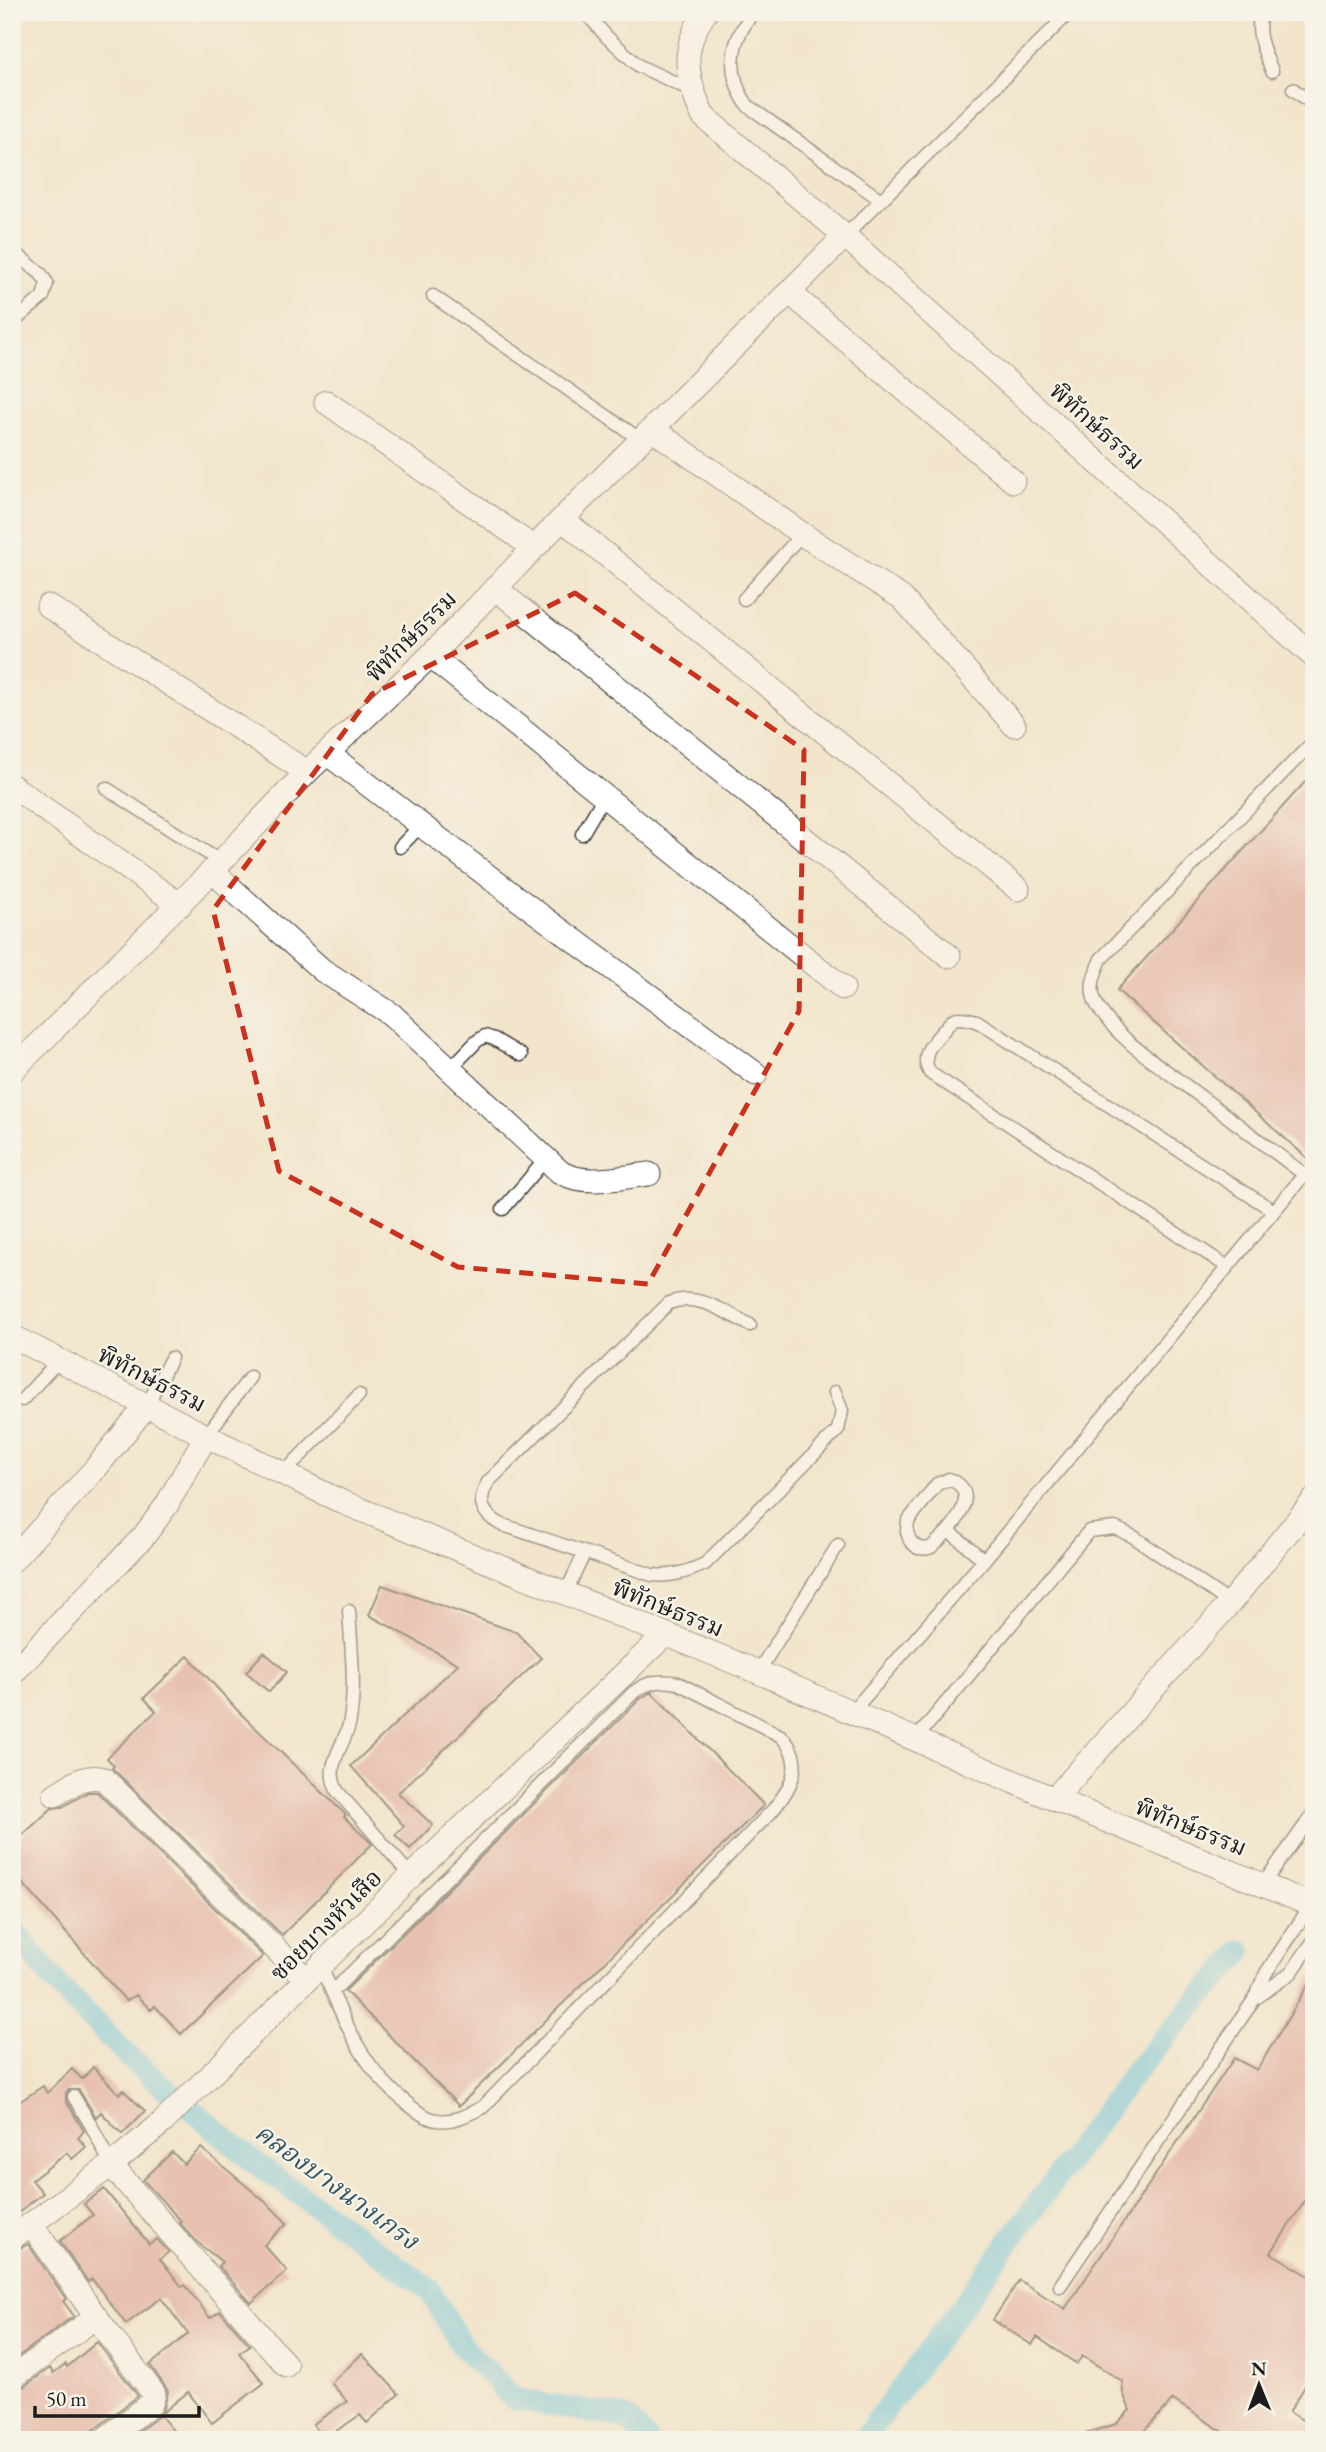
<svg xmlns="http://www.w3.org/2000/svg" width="1326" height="2452" viewBox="0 0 1326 2452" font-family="'EB Garamond','Noto Serif Thai',serif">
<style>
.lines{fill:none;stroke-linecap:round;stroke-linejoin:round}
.canal{stroke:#66c6e4;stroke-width:23}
.building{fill:#db9490}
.service-casing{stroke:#3c3a36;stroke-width:15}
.minor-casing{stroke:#3c3a36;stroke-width:25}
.service{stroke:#fff;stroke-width:12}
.minor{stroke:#fff;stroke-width:23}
.marked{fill:none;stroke:#c8321e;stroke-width:5;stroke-dasharray:14 9;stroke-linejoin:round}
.labels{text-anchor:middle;stroke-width:5;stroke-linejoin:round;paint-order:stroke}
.street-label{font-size:24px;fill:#1c1c1c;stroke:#f7f3e8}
.water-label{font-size:26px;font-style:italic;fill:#365862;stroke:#f7f3e8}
</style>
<rect width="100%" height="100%" fill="#f7f3e8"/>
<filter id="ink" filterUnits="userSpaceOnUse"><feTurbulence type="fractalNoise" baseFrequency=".0143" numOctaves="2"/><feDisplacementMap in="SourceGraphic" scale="14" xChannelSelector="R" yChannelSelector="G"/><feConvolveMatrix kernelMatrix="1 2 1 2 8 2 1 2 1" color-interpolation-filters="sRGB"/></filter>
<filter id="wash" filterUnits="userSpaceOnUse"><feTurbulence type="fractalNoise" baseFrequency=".00686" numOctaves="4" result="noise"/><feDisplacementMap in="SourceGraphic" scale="28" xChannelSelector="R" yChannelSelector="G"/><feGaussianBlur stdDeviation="1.57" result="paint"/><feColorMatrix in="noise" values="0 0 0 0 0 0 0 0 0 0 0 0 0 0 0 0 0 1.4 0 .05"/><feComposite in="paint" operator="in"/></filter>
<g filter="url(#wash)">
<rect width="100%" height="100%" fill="#f2e5cc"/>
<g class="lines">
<path class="canal" d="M12,1928L55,1982L132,2060L253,2161L429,2289L461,2345L514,2399L627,2418L647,2440
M863,2440L1135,2071L1241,1952"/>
</g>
<g id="blocks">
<path class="building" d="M1314,772V1164L1117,990Z
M382,1585L516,1632L541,1658L398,1793L433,1825L410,1849L395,1835L404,1826L351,1766L458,1664L369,1615Z
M264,1652L287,1672L269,1692L246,1672Z
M188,1656L238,1711L346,1815L344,1817L372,1844L282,1935L112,1768L114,1766L107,1758L156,1711L144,1698Z
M651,1692L764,1805L459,2106L345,1991L640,1699Z
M88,1792H97L263,1956L181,2034L155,2006L151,2010L136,1995L126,2001L12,1871V1845L52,1808L62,1807Z
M1314,1975V2187L1271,2253L1314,2279V2372L1289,2412L1314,2427V2440H1236L1173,2400L1136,2440H1081L1080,2435L1116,2424L1130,2410L1123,2393L1122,2381L1082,2356L1077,2364L1037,2337L1032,2345L993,2320L1019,2280L1065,2309L1234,2058L1257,2070Z
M93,2067L119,2094L123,2090L145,2111L122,2134L101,2112L96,2117L79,2090H69L66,2093V2101L84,2131L78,2138L86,2147L72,2159L67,2153L32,2180L43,2193L12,2218V2220V2107L43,2086L47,2093L72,2069L82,2079Z
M201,2148L269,2205L287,2223L264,2245L287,2271L251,2303L218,2266L222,2262L197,2242L179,2222L181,2221L143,2180L172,2152L184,2164Z
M104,2189L149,2244L157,2239L169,2252L160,2259L182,2287L185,2285L210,2318L220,2311L250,2345L239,2353L264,2383L212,2423L188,2392L161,2414L164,2408L168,2391L150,2365L188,2334L161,2298L126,2324L92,2279L88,2282L60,2241L93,2215L84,2204Z
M28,2244L66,2299L63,2301L74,2316L12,2361V2252Z
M97,2342L138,2396L95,2429L90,2440H26L12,2420V2392L20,2389L50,2368L53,2373L66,2364L67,2367Z
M362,2354L399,2394L367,2423L360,2415L324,2439L313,2424L347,2401L331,2383Z
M160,2415L181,2440H127Z"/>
</g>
</g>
<g filter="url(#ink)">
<use href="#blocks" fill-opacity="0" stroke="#3c3a36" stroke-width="2"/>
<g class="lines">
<g class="service-casing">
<path id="service" d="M585,12L607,37L639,66L691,90
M754,12C729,42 726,75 748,106L881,200
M1261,12C1255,34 1264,51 1272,71
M1293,89L1314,105
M845,236L1070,12
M12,250L41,274L47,283L43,297L12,323
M433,296L641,440
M744,599L802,534
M1314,741L1101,959C1094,975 1088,989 1097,1005C1116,1038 1155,1062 1185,1085C1228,1117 1271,1149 1314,1182
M106,788L221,862
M582,834L605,795
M400,847L421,825
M450,1069L477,1041L485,1036L494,1039L521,1055
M12,1142L16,1154L12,1168
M503,1209L546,1159
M1228,1267L930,1073C920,1056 930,1045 942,1032C945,1029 950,1022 954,1019C961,1016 971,1020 977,1021L1274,1211
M750,1325C725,1312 698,1292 669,1303L488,1482C477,1501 481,1513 500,1524L652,1575C673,1577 687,1572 705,1564L838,1430L842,1411L835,1392
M22,1400L59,1360
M147,1405L171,1358
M206,1436L250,1377
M283,1474L359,1395
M949,1479C983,1491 954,1527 938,1541C935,1543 933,1547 929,1548C925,1549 921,1548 918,1548L910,1541L907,1532L908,1521L937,1484Z
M949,1531L984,1560
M565,1594L584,1554
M349,1611C351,1647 356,1684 350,1720C346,1746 322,1765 338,1792L411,1876
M758,1672L838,1545
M851,1713L984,1560L1304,1175
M915,1740L1089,1531L1115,1528L1134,1537L1230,1603
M1263,1884L1314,1813
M321,1967C346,2022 359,2066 409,2105C417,2111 427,2119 437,2120C453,2123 469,2114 483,2107L772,1811C792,1787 806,1762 781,1736L678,1683C660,1680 649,1681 634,1692L332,1992
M1256,1998L1291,1973L1314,1940
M74,2097L91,2125L111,2165
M1060,2286L1255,1998L1266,1973L1311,1905"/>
</g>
<g class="minor-casing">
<path id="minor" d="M845,236L1314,657
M790,293L1013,481
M326,402L534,548
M652,429L802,534L902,598L1014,725
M562,519L1018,889
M495,588L949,956
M48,606L307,772
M430,656L843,988
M328,754L518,899L756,1074
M12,786L180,905
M212,871L322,970L391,1014L560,1172C585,1187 621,1177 649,1174
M12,1071L212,871L307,772L430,656L562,519L845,236L703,116C686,77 679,49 706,12
M12,1336L206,1436L342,1502L758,1672L1054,1799L1314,1906
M12,1561L95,1469L147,1405
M12,1674L144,1536L166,1506L206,1436
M55,1795C71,1785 85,1773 104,1779L307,1980
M1054,1799L1230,1603L1314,1500
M111,2165L286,2365
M31,2224L96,2317L154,2394L151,2404L104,2440
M12,2238L111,2165L163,2122L411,1876L665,1635
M12,2378L96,2317"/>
</g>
<use href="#service" class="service"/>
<use href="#minor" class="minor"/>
</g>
</g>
<path d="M0 0H1326V2452H0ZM575,593L804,750L799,1011L648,1284L458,1267L279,1171L213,910L372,694Z" fill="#f2e5cc" fill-opacity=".55" fill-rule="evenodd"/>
<path class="marked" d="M575,593L804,750L799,1011L648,1284L458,1267L279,1171L213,910L372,694Z"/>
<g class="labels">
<g class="street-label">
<text transform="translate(1097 426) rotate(42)" y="8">พิทักษ์ธรรม</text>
<text transform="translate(411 636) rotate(-45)" y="8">พิทักษ์ธรรม</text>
<text transform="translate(152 1379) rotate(27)" y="8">พิทักษ์ธรรม</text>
<text transform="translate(668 1608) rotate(22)" y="8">พิทักษ์ธรรม</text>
<text transform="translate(1191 1827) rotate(22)" y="8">พิทักษ์ธรรม</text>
<text transform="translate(326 1925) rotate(-45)" y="8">ซอยบางหัวเสือ</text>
</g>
<g class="water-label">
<text transform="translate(337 2186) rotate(36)" y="9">คลองบางนางเกรง</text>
</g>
</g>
<rect width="1326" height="2452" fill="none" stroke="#f7f3e8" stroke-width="42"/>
<g transform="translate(1259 2385) rotate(359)" stroke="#f7f3e8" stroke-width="5" paint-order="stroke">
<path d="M0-5L12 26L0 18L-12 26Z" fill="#1c1c1c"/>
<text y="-10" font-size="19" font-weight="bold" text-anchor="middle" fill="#1c1c1c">N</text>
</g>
<path d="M35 2406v10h164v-10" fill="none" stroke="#1c1c1c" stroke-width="3.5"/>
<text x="46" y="2406" font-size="21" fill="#1c1c1c" stroke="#f7f3e8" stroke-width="5" paint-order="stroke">50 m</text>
</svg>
